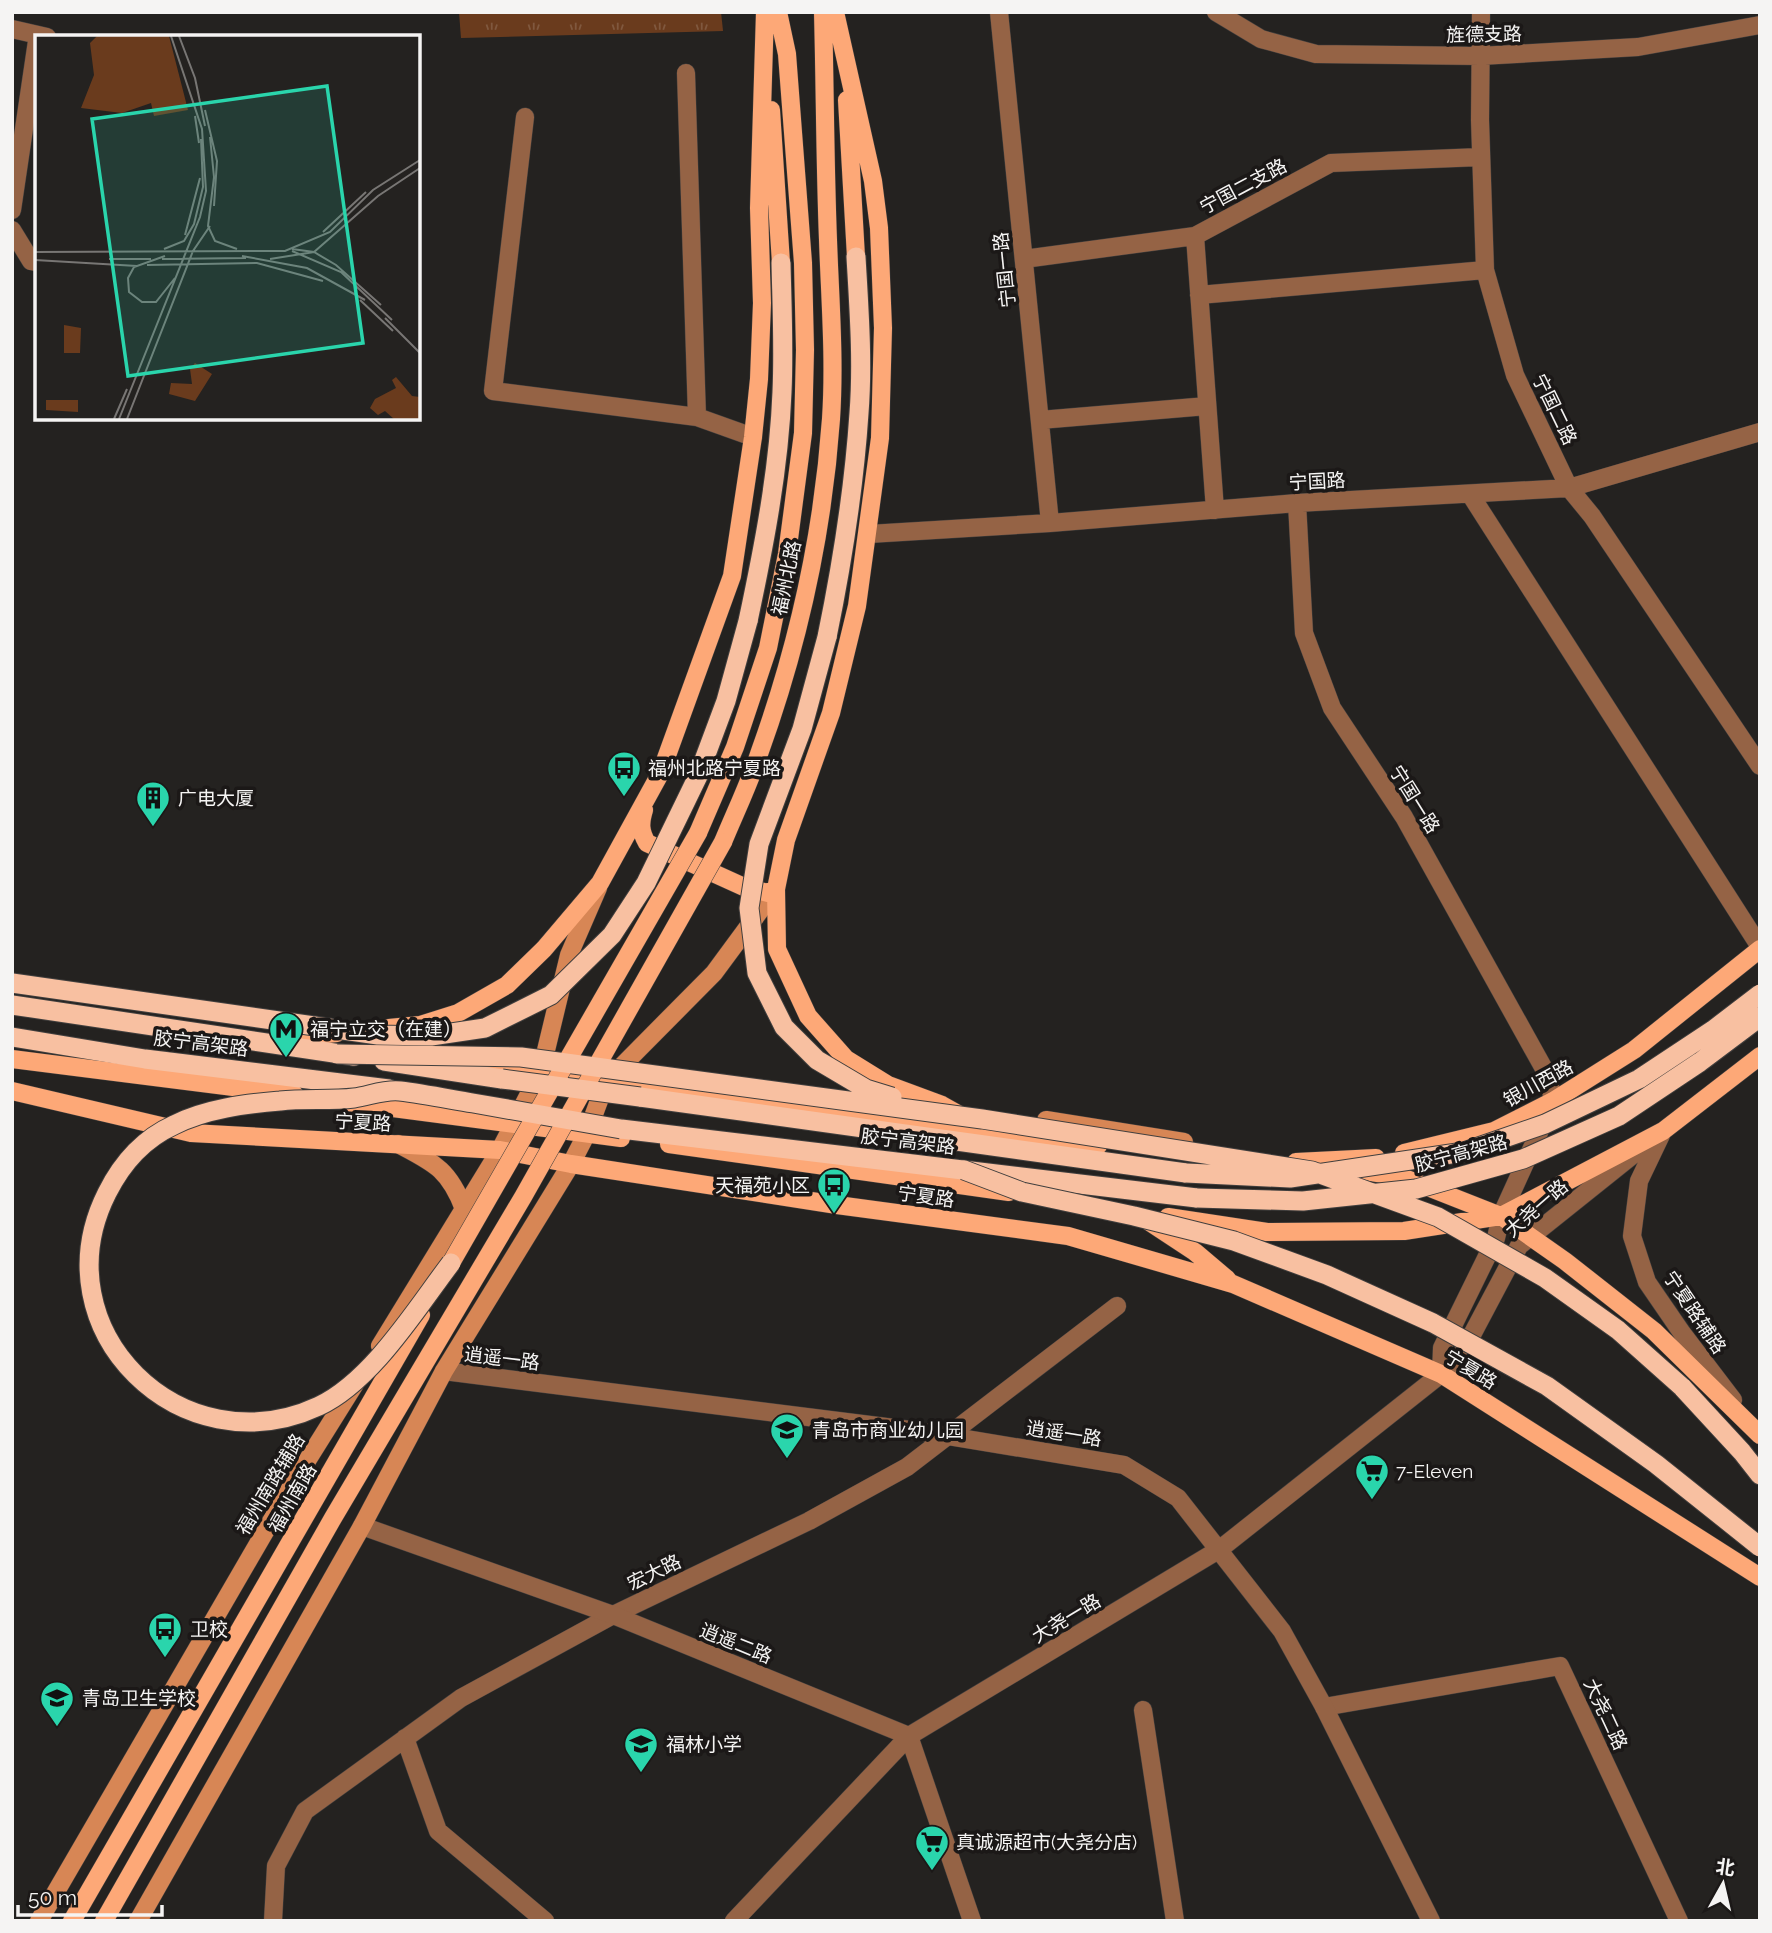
<svg xmlns="http://www.w3.org/2000/svg" width="1772" height="1933" viewBox="0 0 1772 1933" font-family="Raleway,'Noto Sans SC',sans-serif">
<style>
.grass{fill:url(#grass-tufts)}
.lines{fill:none;stroke-linecap:round;stroke-linejoin:round}
.minor-casing{stroke:#413f3e;stroke-width:19}
.tertiary-casing{stroke:#413f3e;stroke-width:19}
.secondary-casing{stroke:#413f3e;stroke-width:19}
.primary-casing{stroke:#413f3e;stroke-width:19}
.trunk-casing{stroke:#413f3e;stroke-width:21}
.minor{stroke:#956345;stroke-width:18}
.tertiary{stroke:#956345;stroke-width:18}
.secondary{stroke:#d78655;stroke-width:18}
.primary{stroke:#fda877;stroke-width:18}
.trunk{stroke:#f8c0a1;stroke-width:19}
.primary-bridge-casing{stroke:#413f3e;stroke-width:19;stroke-linecap:butt}
.trunk-bridge-casing{stroke:#413f3e;stroke-width:21;stroke-linecap:butt}
.primary-bridge{stroke:#fda877;stroke-width:18}
.trunk-bridge{stroke:#f8c0a1;stroke-width:19}
.labels{text-anchor:middle;stroke-width:7;stroke-linejoin:round;paint-order:stroke}
.street-label{font-size:19px;fill:#f5f4f3;stroke:#1b1817}
.poi-label{font-size:19px;fill:#f5f4f3;stroke:#1b1817;text-anchor:start}
.inset-road{fill:none;stroke:#787674;stroke-width:2}
.view{fill:#2ad5ac;fill-opacity:0.15;stroke:#2ad5ac;stroke-width:3.5}
.inset-edge{fill:none;stroke:#f5f4f3;stroke-width:3.5}
</style>
<defs>
<pattern id="grass-tufts" width="24" height="20" patternUnits="userSpaceOnUse" patternTransform="scale(1.75)"><rect width="24" height="20" fill="#6a3b1d"/><path d="M3 7l-1-3M5 7V3M7 7l1-3M15 17l-1-3M17 17v-4M19 17l1-3" fill="none" stroke="#80583e"/></pattern>
</defs>
<rect width="100%" height="100%" fill="#242220"/>
<path class="grass" d="M459,12H721L723,31L461,38Z"/>
<g class="lines">
<g class="minor-casing">
<path id="minor" d="M999,12L1050,523
M1216,12L1261,39L1316,54L1480,56L1638,47L1760,25
M1481,12L1480,120L1485,270L1515,375L1569,488L1592,516L1760,766
M12,29L47,37
M686,73L697,417
M525,117L493,391L697,417L753,437
M12,210L37,41
M12,230L31,261L37,262
M1195,236L1215,510
M1024,259L1195,236L1331,163L1481,157
M1199,295L1485,270
M1040,420L1207,406
M1470,494L1760,947
M1297,503L1304,633L1332,708L1404,817L1548,1076L1553,1101
M869,534L1050,523L1297,503L1569,488L1760,432
M1324,1707L1560,1666L1679,1921
M1143,1710L1175,1921
M405,1738L438,1831L545,1921
M273,1921L276,1866L305,1811L461,1698L613,1615L809,1521L907,1467L1117,1306"/>
</g>
<g class="tertiary-casing">
<path id="tertiary" d="M1661,1135L1639,1181L1632,1236L1647,1282L1682,1333L1733,1400
M444,1371L918,1431L1124,1465L1178,1498L1282,1631L1324,1707L1431,1921
M1441,1374L1442,1348L1496,1238L1501,1216L1546,1117
M362,1526L613,1615L909,1736L972,1921
M734,1921L909,1736L1220,1549L1441,1374L1457,1363L1519,1246L1644,1146"/>
</g>
<g class="secondary-casing">
<path id="secondary" d="M1046,1120L1184,1142
M398,1144C434,1163 449,1169 464,1209
M380,1346L500,1150L541,1071L569,955L598,888
M39,1921L295,1480L355,1384
M138,1921L362,1526L444,1371L571,1164L587,1133L606,1082L714,973L776,889"/>
</g>
<g class="primary-casing">
<path id="primary" d="M835,12L873,181L879,228L883,328L880,438L857,606L831,713L786,840L776,889L777,949L808,1016L846,1059L888,1085L942,1105L992,1133L1098,1146
M847,100L856,257
M771,110L781,263
M644,810C640,823 640,831 647,843L744,887L768,893L776,889
M698,833L735,747L768,648L787,554L803,433L805,350L803,263L787,54L778,12
M723,842C735,813 749,784 759,754C798,646 823,533 831,419C835,359 830,299 828,240C825,164 825,88 823,12
M389,1028L420,1025L458,1013L507,985L544,949L600,883L661,772L732,576L753,437L759,379L762,303L759,208L765,12
M295,1037L337,1033
M12,1059L295,1095
M484,1063L980,1131
M12,1091L191,1133L500,1150L571,1164L837,1205L1068,1236L1233,1284L1441,1374L1760,1577
M347,1102L621,1138
M669,1144L1009,1192
M1404,1153L1494,1131L1553,1101L1634,1050L1760,949
M1296,1162L1376,1158
M1359,1170L1402,1177L1501,1216L1565,1261L1654,1331L1760,1435
M1168,1217L1267,1232L1404,1231L1501,1216L1663,1131L1760,1056
M1148,1221L1195,1252L1227,1279
M72,1921L421,1315"/>
</g>
<g class="trunk-casing">
<path id="trunk" d="M748,621C764,546 779,469 782,392C784,349 782,306 781,263
M827,637C842,564 854,489 859,413C863,362 859,309 856,257
M12,1005L354,1056
M12,1037L145,1059L389,1089
M384,1061L502,1079
M640,1097L1186,1173
M621,1129L1197,1198
M1682,1387L1742,1452L1760,1475"/>
</g>
<use href="#minor" class="minor"/>
<use href="#tertiary" class="tertiary"/>
<use href="#secondary" class="secondary"/>
<use href="#primary" class="primary"/>
<use href="#trunk" class="trunk"/>
<g class="primary-bridge-casing">
<path id="primary-bridge" d="M451,1263L698,833
M104,1921L333,1518L523,1197L723,842"/>
</g>
<g class="trunk-bridge-casing">
<path id="trunk-bridge" d="M827,637L802,729L759,844L749,908L757,973L784,1027L817,1060L866,1089L892,1097
M12,983L378,1035L431,1036L485,1028L551,995L612,935L646,883L698,776L726,701L748,621
M337,1054L521,1057L982,1119L1312,1171L1438,1217L1545,1278L1618,1330L1682,1387
M502,1079L640,1097
M964,1170L1022,1192L1134,1216L1234,1241L1327,1275L1433,1323L1547,1386L1656,1464L1760,1547
M1186,1173L1290,1178L1464,1152L1545,1124L1639,1079L1713,1030L1760,994
M1197,1198L1303,1201L1416,1189L1523,1159L1619,1116L1700,1062L1760,1017
M451,1263C416,1309 372,1381 319,1406C182,1470 38,1330 107,1193C122,1163 143,1139 174,1125C205,1109 245,1104 280,1101C304,1098 330,1101 354,1098C369,1096 385,1089 400,1091C424,1094 449,1099 473,1103C522,1112 572,1120 621,1129"/>
</g>
<use href="#primary-bridge" class="primary-bridge"/>
<use href="#trunk-bridge" class="trunk-bridge"/>
</g>
<defs>
<g id="bus-pin" transform="scale(1.75)"><path d="M0 17L-7.5 6A9.5 9.5 0 1 1 7.5 6Z" fill="#2ad5ac" stroke="#1b1817"/><path d="M-5-6H5V4H4V6H2V4H-2V6H-4V4H-5ZM-3.5-4V0h7V-4ZM-3.5 1.2v1.5H-2V1.2ZM2 1.2v1.5H3.5V1.2Z" fill="#111"/></g>
<g id="building-pin" transform="scale(1.75)"><path d="M0 17L-7.5 6A9.5 9.5 0 1 1 7.5 6Z" fill="#2ad5ac" stroke="#1b1817"/><path d="M-4-6H4V6H1V3H-1V6H-4ZM-2.5-4.3h1.7v1.8h-1.7ZM.8-4.3h1.7v1.8H.8ZM-2.5-1h1.7V.8h-1.7ZM.8-1h1.7V.8H.8Z" fill="#111"/></g>
<g id="metro-pin" transform="scale(1.75)"><path d="M0 17L-7.5 6A9.5 9.5 0 1 1 7.5 6Z" fill="#2ad5ac" stroke="#1b1817"/><path d="M-5.5 5V-5H-3L0 0L3-5H5.5V5H3V-.5L0 4L-3-.5V5Z" fill="#111"/></g>
<g id="school-pin" transform="scale(1.75)"><path d="M0 17L-7.5 6A9.5 9.5 0 1 1 7.5 6Z" fill="#2ad5ac" stroke="#1b1817"/><path d="M0-5L7-2L0 1L-7-2ZM-4 1L0 2.5L4 1V4Q0 6-4 4Z" fill="#111"/></g>
<g id="supermarket-pin" transform="scale(1.75)"><path d="M0 17L-7.5 6A9.5 9.5 0 1 1 7.5 6Z" fill="#2ad5ac" stroke="#1b1817"/><path d="M-6-5.5h2.5l.6 2H6L4.5 2H-2.5L-4.4-4H-6ZM-1.5 3.2a1.3 1.3 0 1 0 .1 0ZM3 3.2a1.3 1.3 0 1 0 .1 0Z" fill="#111"/></g>
</defs>
<g fill-rule="evenodd">
<use href="#bus-pin" x="624" y="768"/>
<use href="#building-pin" x="153" y="798"/>
<use href="#metro-pin" x="286" y="1029"/>
<use href="#bus-pin" x="834" y="1185"/>
<use href="#school-pin" x="787" y="1430"/>
<use href="#supermarket-pin" x="1372" y="1471"/>
<use href="#bus-pin" x="165" y="1629"/>
<use href="#school-pin" x="57" y="1698"/>
<use href="#school-pin" x="641" y="1744"/>
<use href="#supermarket-pin" x="932" y="1842"/>
</g>
<g class="labels">
<g class="street-label">
<text transform="translate(1484 34) rotate(-1)" y="7">旌德支路</text>
<text transform="translate(1243 186) rotate(-28)" y="7">宁国二支路</text>
<text transform="translate(1004 270) rotate(-96)" y="7">宁国一路</text>
<text transform="translate(1555 409) rotate(64)" y="7">宁国二路</text>
<text transform="translate(1317 481) rotate(-3)" y="7">宁国路</text>
<text transform="translate(786 578) rotate(-78)" y="7">福州北路</text>
<text transform="translate(1415 799) rotate(58)" y="7">宁国一路</text>
<text transform="translate(201 1043) rotate(7)" y="7">胶宁高架路</text>
<text transform="translate(1538 1083) rotate(-29)" y="7">银川西路</text>
<text transform="translate(363 1122) rotate(3)" y="7">宁夏路</text>
<text transform="translate(908 1141) rotate(7)" y="7">胶宁高架路</text>
<text transform="translate(1461 1153) rotate(-15)" y="7">胶宁高架路</text>
<text transform="translate(926 1196) rotate(8)" y="7">宁夏路</text>
<text transform="translate(1536 1208) rotate(-41)" y="7">大尧一路</text>
<text transform="translate(1695 1312) rotate(56)" y="7">宁夏路辅路</text>
<text transform="translate(502 1358) rotate(7)" y="7">逍遥一路</text>
<text transform="translate(1471 1369) rotate(31)" y="7">宁夏路</text>
<text transform="translate(1064 1433) rotate(9)" y="7">逍遥一路</text>
<text transform="translate(270 1484) rotate(-59)" y="7">福州南路辅路</text>
<text transform="translate(292 1498) rotate(-60)" y="7">福州南路</text>
<text transform="translate(654 1572) rotate(-26)" y="7">宏大路</text>
<text transform="translate(1066 1618) rotate(-31)" y="7">大尧一路</text>
<text transform="translate(736 1643) rotate(22)" y="7">逍遥二路</text>
<text transform="translate(1606 1714) rotate(65)" y="7">大尧二路</text>
</g>
<g class="poi-label">
<text x="648" y="775">福州北路宁夏路</text>
<text x="178" y="805">广电大厦</text>
<text x="310" y="1036">福宁立交（在建）</text>
<text x="810" y="1192" text-anchor="end">天福苑小区</text>
<text x="812" y="1437">青岛市商业幼儿园</text>
<text x="1396" y="1478">7-Eleven</text>
<text x="190" y="1636">卫校</text>
<text x="82" y="1705">青岛卫生学校</text>
<text x="666" y="1751">福林小学</text>
<text x="956" y="1849">真诚源超市(大尧分店)</text>
</g>
</g>
<g transform="translate(35 35)">
<rect width="385" height="385" fill="#242220"/>
<path d="M62,1H134L153,75L119,81L116,68L87,78L46,73L59,40L55,8ZM160,328L177,339L160,366L134,359L136,348L157,349L155,334ZM361,342L377,361L385,362L384,384H359L350,376L343,380L335,373L340,364L361,353L357,345ZM11,365H43V377L11,375Z" fill="#6a3b1d"/>
<path d="M29,290L46,293L45,318H29Z" fill="#6a3b1d"/>
<path class="inset-road" d="M144,1L160,43L170,91M170,75L182,126L179,171M160,81L164,108M175,102L179,142L173,191L180,206L202,214M288,197L331,157M150,200L165,143M129,214L149,206L159,189L168,152L166,104M257,214L279,217L301,230L346,270M257,216L306,237L357,285M0,217L250,216L295,197L338,155L385,125M130,221L99,232L93,243L94,257L107,267H121L140,243M207,221L272,233L330,265M74,224H116M127,224L211,223M235,224L279,217L343,161L385,133M0,225L102,231M112,230L222,228L288,246M325,265L358,296M350,283L385,318M79,384L92,354M84,384L165,182L171,156L167,94L136,1M92,384L158,216L175,191"/>
<path class="view" d="M292,51L328,308L93,341L57,84Z"/>
<rect width="385" height="385" class="inset-edge"/>
</g>
<rect width="1772" height="1933" fill="none" stroke="#f5f4f3" stroke-width="28"/>
<g transform="translate(1723 1884) rotate(8)" stroke="#1b1817" stroke-width="5" paint-order="stroke">
<path d="M0-5L12 26L0 18L-12 26Z" fill="#f5f4f3"/>
<text y="-10" font-size="19" font-weight="bold" text-anchor="middle" fill="#f5f4f3">北</text>
</g>
<path d="M18 1905v10h144v-10" fill="none" stroke="#f5f4f3" stroke-width="3.5"/>
<text x="28" y="1905" font-size="21" fill="#f5f4f3" stroke="#1b1817" stroke-width="5" paint-order="stroke">50 m</text>
</svg>
